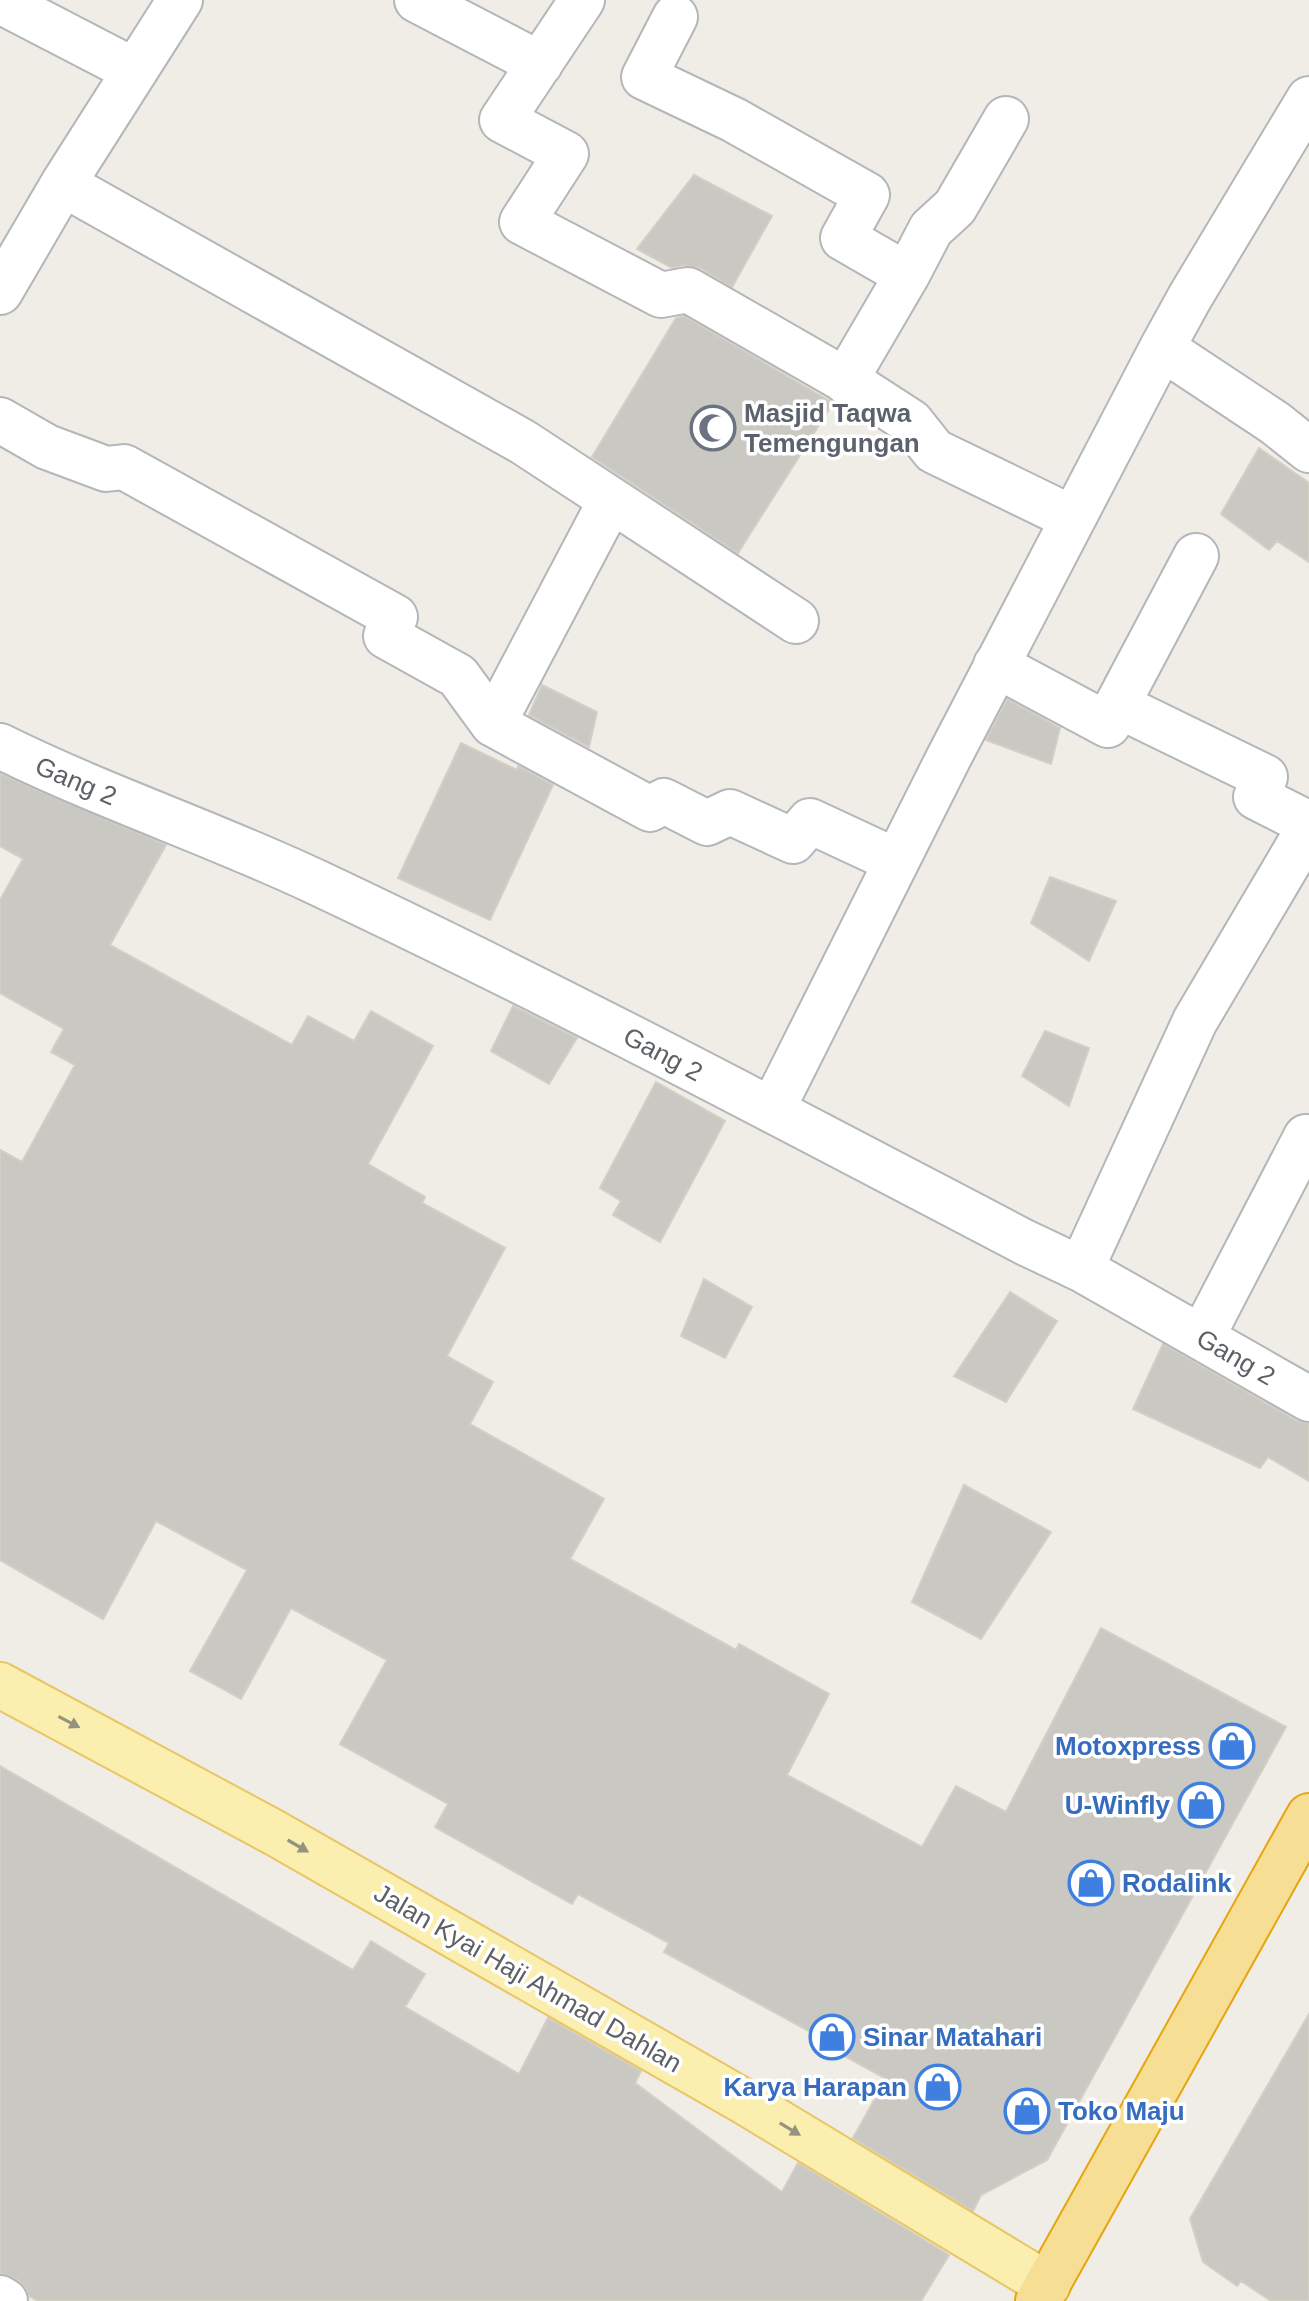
<svg xmlns="http://www.w3.org/2000/svg" width="1309" height="2301" viewBox="0 0 1309 2301" font-family="Helvetica,sans-serif">
<style>
.building{fill:#cac8c2;stroke:#d3cfc4;stroke-width:2}
.lines{fill:none;stroke-linecap:round;stroke-linejoin:round}
.minor-casing{stroke:#b3b6ba;stroke-width:48}
.major-casing{stroke:#eac564;stroke-width:48}
.highway-casing{stroke:#e7a40d;stroke-width:48}
.minor{stroke:#fff;stroke-width:44}
.major{stroke:#faefaf;stroke-width:44}
.highway{stroke:#f7de95;stroke-width:44}
.oneway{fill:#94937f}
.labels{text-anchor:middle;stroke-width:7;stroke-linejoin:round;paint-order:stroke}
.worship-label{font-size:26px;font-weight:bold;fill:#5b616d;stroke:#fff;text-anchor:start}
.street-label{font-size:26px;fill:#5d6165;stroke:#fff}
.shop-label{font-size:26px;font-weight:bold;fill:#366cbe;stroke:#fff;text-anchor:end}
</style>
<rect width="100%" height="100%" fill="#efede6"/>
<path class="building" d="M694,175L772,216L732,287L700,268L684,265L672,268L637,249Z
M684,316L833,403L738,553L592,457L676,318Z
M1259,448L1309,483V562L1277,541L1269,550L1221,514Z
M542,685L597,712L589,747L529,715Z
M1007,699L1060,728L1051,764L986,740Z
M461,743L517,770L518,766L553,785L490,920L398,878Z
M0,774L166,845L110,945L292,1045L308,1016L354,1041L371,1011L433,1046L368,1164L425,1197L422,1203L505,1248L447,1356L493,1382L470,1424L604,1499L570,1559L736,1650L739,1644L829,1694L787,1775L922,1847L956,1786L1006,1812L1101,1628L1286,1727L1047,2160L981,2195L973,2211L853,2138L886,2079L814,2039L816,2035L664,1952L669,1943L578,1894L572,1904L435,1827L448,1804L340,1744L387,1660L291,1608L241,1699L190,1671L247,1570L156,1521L103,1619L0,1560V1150L22,1162L75,1065L51,1052L64,1029L0,993V900L23,859L0,846Z
M1050,877L1116,901L1089,961L1031,923Z
M513,1006L577,1038L549,1084L491,1051Z
M1045,1031L1089,1048L1069,1106L1022,1076Z
M656,1082L725,1121L660,1242L613,1215L621,1201L600,1188Z
M704,1279L752,1307L725,1358L681,1336Z
M1010,1292L1057,1321L1006,1402L954,1376Z
M1163,1344L1297,1421L1309,1424V1481L1268,1457L1260,1468L1133,1409Z
M964,1485L1051,1532L981,1639L912,1602Z
M0,1766L353,1970L371,1941L425,1974L405,2007L519,2074L548,2018L641,2071L635,2083L782,2192L798,2163L949,2255L921,2301H38L29,2296L26,2288L18,2280L0,2273Z
M1309,2014V2301H1271L1241,2281L1237,2286L1203,2262L1190,2219Z"/>
<g class="lines">
<g class="minor-casing">
<path id="minor" d="M417,0L540,64
M582,0L502,120L566,154L522,222L661,295L688,290L857,387L911,422L934,451L1072,518
M0,1L135,71
M675,17L644,77L734,120L867,195L843,238L907,275L845,381
M63,184L523,442L796,621
M907,275L931,229L955,207L1006,119
M0,292L63,184L180,0
M1162,348L1275,423L1309,450
M0,420L47,447L106,469L124,467L395,617L386,636L458,676L493,724L650,809L664,801L707,823L730,812L793,841L810,821L896,861
M996,665L1108,725L1117,705L1265,777L1256,797L1309,824
M1117,705L1196,556
M493,724L611,500
M0,746C103,797 212,833 316,882C556,995 791,1120 1026,1243L1081,1269L1309,1399
M772,1110L949,757L1162,348L1190,297L1309,99
M1081,1269L1195,1021L1309,828
M1202,1337L1306,1137
M0,2298L5,2301"/>
</g>
<g class="major-casing">
<path id="major" d="M0,1685L275,1833L745,2102L1048,2285"/>
</g>
<g class="highway-casing">
<path id="highway" d="M1038,2301L1309,1816"/>
</g>
<use href="#minor" class="minor"/>
<use href="#major" class="major"/>
<use href="#highway" class="highway"/>
</g>
<defs><path id="oneway-solid" d="M-6-.8H1V-3.2L6.5 0L1 3.2V.8H-6Z" transform="scale(2)"/></defs>
<g class="oneway">
<use href="#oneway-solid" transform="translate(69 1722) rotate(28)"/>
<use href="#oneway-solid" transform="translate(298 1846) rotate(30)"/>
<use href="#oneway-solid" transform="translate(790 2129) rotate(31)"/>
</g>
<defs>
<g id="mosque-ring" transform="scale(2.3)"><circle r="9.5" fill="#fff" stroke="#6b7280" stroke-width="1.5"/><path d="M3.5-4.9A6 6 0 1 0 3.5 4.9A5 5 0 1 1 3.5-4.9Z" fill="#6b7280"/></g>
<g id="shop-ring" transform="scale(2.3)"><circle r="9.5" fill="#fff" stroke="#3f7fe0" stroke-width="1.5"/><path d="M-5-2.5h2.3a2.7 3.5 0 0 1 5.4 0H5L5.5 6h-11ZM-1.5-2.5h3a1.5 2.3 0 0 0-3 0Z" fill="#3f7fe0"/></g>
</defs>
<g fill-rule="evenodd">
<use href="#mosque-ring" x="713" y="428"/>
<use href="#shop-ring" x="1232" y="1746"/>
<use href="#shop-ring" x="1201" y="1805"/>
<use href="#shop-ring" x="1091" y="1883"/>
<use href="#shop-ring" x="832" y="2037"/>
<use href="#shop-ring" x="938" y="2087"/>
<use href="#shop-ring" x="1027" y="2111"/>
</g>
<g class="labels">
<g class="worship-label">
<text x="744" y="422">Masjid Taqwa<tspan x="744" dy="30">Temengungan</tspan></text>
</g>
<g class="street-label">
<text transform="translate(76 781) rotate(23)" y="9">Gang 2</text>
<text transform="translate(663 1054) rotate(28)" y="9">Gang 2</text>
<text transform="translate(1236 1357) rotate(30)" y="9">Gang 2</text>
<text transform="translate(528 1978) rotate(30)" y="9">Jalan Kyai Haji Ahmad Dahlan</text>
</g>
<g class="shop-label">
<text x="1201" y="1755">Motoxpress</text>
<text x="1170" y="1814">U-Winfly</text>
<text x="1122" y="1892" text-anchor="start">Rodalink</text>
<text x="863" y="2046" text-anchor="start">Sinar Matahari</text>
<text x="907" y="2096">Karya Harapan</text>
<text x="1058" y="2120" text-anchor="start">Toko Maju</text>
</g>
</g>
</svg>
